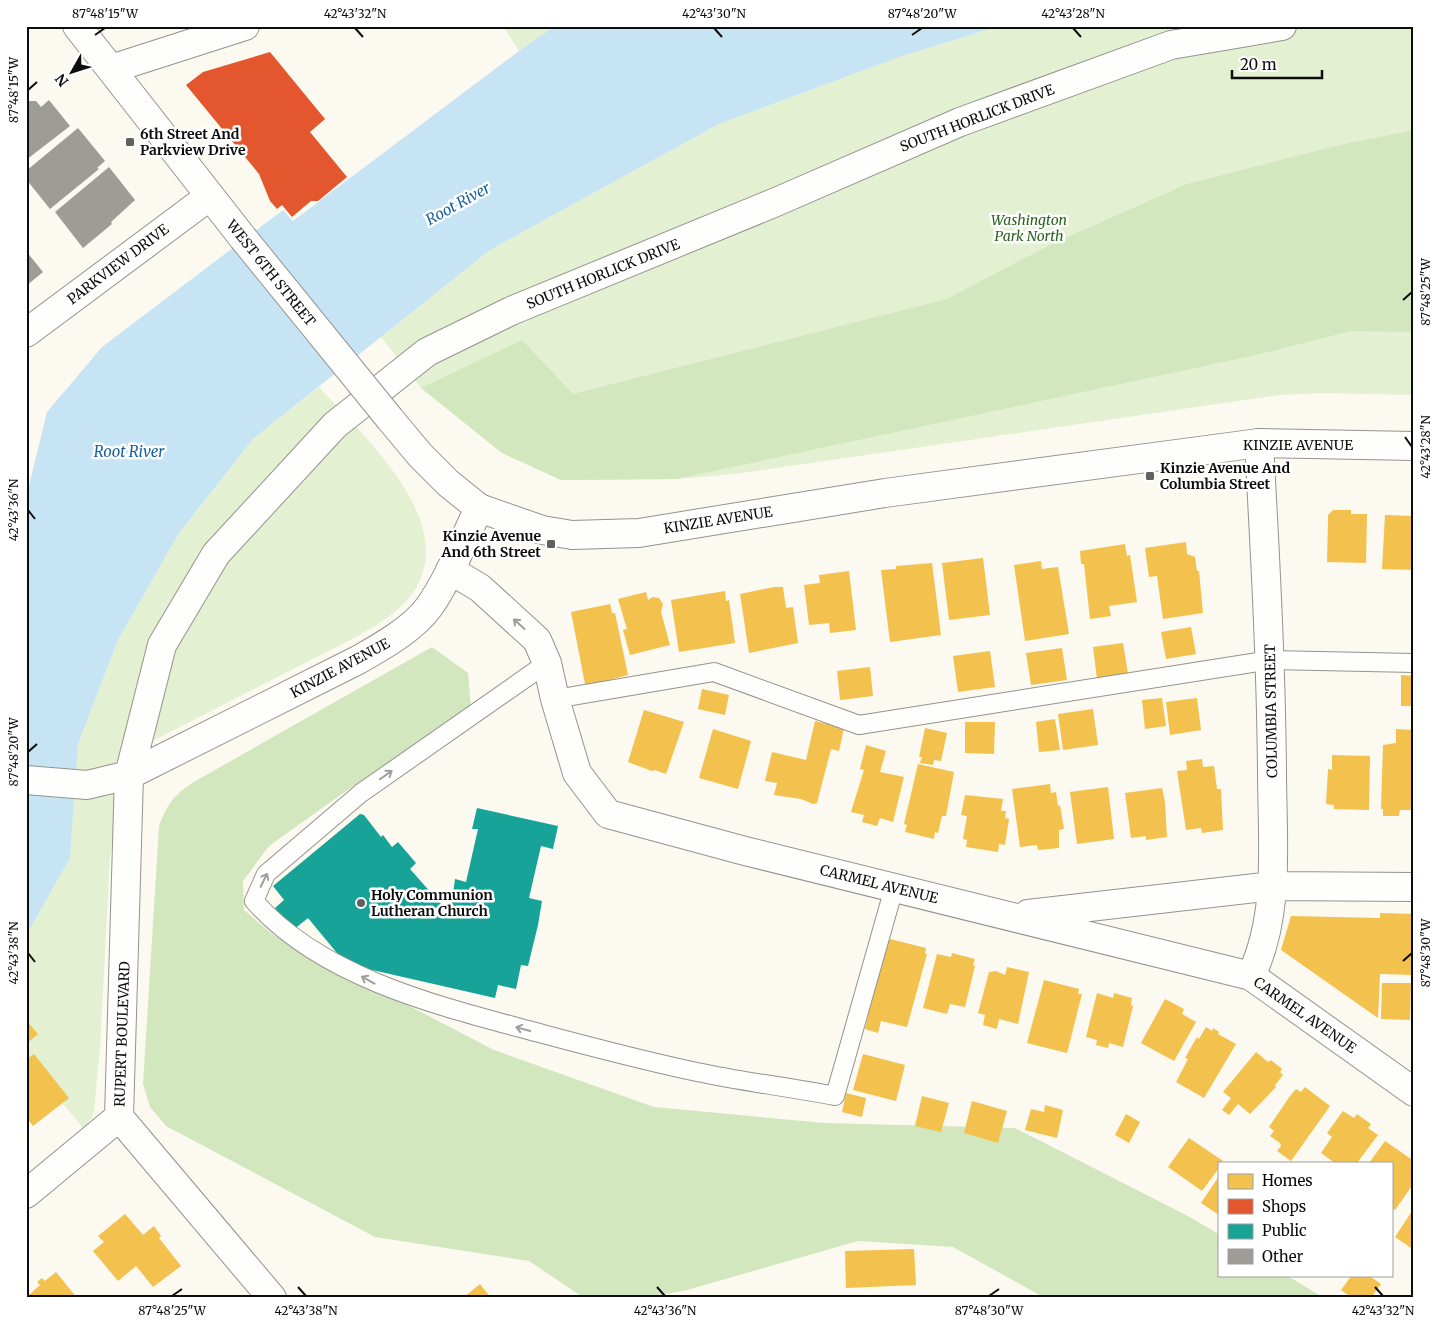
<svg xmlns="http://www.w3.org/2000/svg" width="1440" height="1324" viewBox="0 0 1440 1324" font-family="Merriweather,serif">
<style>
.green{fill:#e3f0d1}
.forest{fill:#d3e7be}
.water{fill:#c7e4f4}
.homes{fill:#f2c14e}
.shops{fill:#e4572e}
.public{fill:#17a398}
.building{fill:#9e9c96}
.lines{fill:none;stroke-linecap:round;stroke-linejoin:round}
.service-casing{stroke:#94938f;stroke-width:20}
.minor-casing{stroke:#94938f;stroke-width:30}
.tertiary-casing{stroke:#94938f;stroke-width:30}
.service{stroke:#fefefd;stroke-width:18}
.minor{stroke:#fefefd;stroke-width:28}
.tertiary{stroke:#fefefd;stroke-width:28}
.tertiary-bridge-casing{stroke:#94938f;stroke-width:30;stroke-linecap:butt}
.tertiary-bridge{stroke:#fefefd;stroke-width:28}
.oneway{stroke:#9e9e9d}
.ticks{fill:none;stroke:#0d0d0d;stroke-width:2}
.poi-dot{fill:#60605c;stroke:#fff;stroke-width:2}
.labels{text-anchor:middle;stroke-width:5;stroke-linejoin:round;paint-order:stroke}
.street-label{font-size:14px;fill:#0d0d0d;stroke:#fff}
.poi-label{font-size:14px;font-weight:bold;fill:#0d0d0d;stroke:#fff;text-anchor:start}
.park-label{font-size:14px;font-style:italic;fill:#2b641d;stroke:#fff}
.water-label{font-size:15px;font-style:italic;fill:#17609e;stroke:#fff}
.neatline{fill:none;stroke:#0d0d0d;stroke-width:2}
.ticks-label{font-size:12px;text-anchor:middle;fill:#0d0d0d}
</style>
<rect width="100%" height="100%" fill="#fbf9f0"/>
<path class="green" d="M503,26H555L519,51Z
M1000,26H1414V395L1321,393L1279,395L735,474L676,479L561,480L502,453L421,388L381,337L490,250L719,124L902,56Z
M319,387C361,434 455,516 417,586C404,610 378,624 356,637L125,755L110,857L100,1048L94,1110L92,1118L83,1128L26,1058V936L70,858L78,744L118,640L179,533L253,439Z"/>
<path class="forest" d="M1414,130V332L1351,331L1256,355L676,479L561,480L502,453L421,388L522,340L573,394L947,299L1050,245L1187,184L1340,145Z
M432,647L468,673L471,708L346,791L269,846L243,881L244,910L275,936L494,1050L654,1107L824,1123L1015,1128L1186,1215L1219,1234V1275H1286L1324,1298H1045L953,1247L858,1241L687,1290L646,1298H584L529,1261L375,1237L166,1126L150,1107L143,1084L159,826C167,805 173,796 192,783Z"/>
<path class="water" d="M555,26H1000L902,56L719,124L490,250L253,439L179,533L118,640L78,744L70,858L26,936V498L47,412L102,347L283,210L293,221L519,51Z"/>
<path class="homes" d="M1333,510H1351V514H1367L1366,563L1327,562L1328,521V515Z
M1385,515L1414,516V570L1382,569Z
M1186,542L1187,554L1195,557L1197,571H1199L1203,613L1163,619L1157,576L1149,577L1145,548Z
M1125,544L1127,556L1130,555L1137,602L1109,606L1111,616L1090,619L1084,564H1081L1080,551Z
M983,558L990,615L949,620L942,563Z
M1041,561L1042,569L1058,567L1069,634L1025,641L1014,565Z
M932,563L941,635L890,642L881,570L896,569V566Z
M849,571L856,630L830,633L829,623L809,625L804,585L820,583L819,575Z
M774,587H783L786,608L793,607L798,643L749,653L740,594Z
M725,591L726,601L729,600L735,643L679,652L671,600Z
M646,592L648,600L653,597L659,598L663,604L661,612L670,645L630,655L623,630L627,629L618,599Z
M610,604L612,613H615L628,675L609,680L610,684L586,689L571,612Z
M1191,627L1196,654L1166,659L1161,632Z
M1123,643L1128,674L1097,679L1093,647Z
M1062,648L1067,680L1031,685L1026,653Z
M990,651L995,687L958,692L953,656Z
M870,667L873,696L840,700L837,671Z
M1401,675L1414,676V706H1401Z
M702,689L729,695L725,715L698,709Z
M1162,698L1166,726L1145,729L1142,700Z
M1197,698L1201,730L1170,735L1166,702Z
M1093,709L1098,745L1063,750L1058,714Z
M644,710L684,722L666,774L655,770L652,771L628,762Z
M1055,719L1060,750L1039,752L1036,722Z
M815,721L844,728L839,751L831,749L817,803L813,804L801,799L774,795L777,783L765,781L772,752L806,760Z
M965,722H995L994,754L965,753Z
M925,728L947,733L941,761L934,760L933,765L920,763L922,757H919Z
M713,729L751,741L738,789L699,778Z
M1396,729L1414,730V810H1400L1399,816H1383V809H1381L1383,745L1396,743Z
M866,745L886,751L880,772L904,777L893,822L880,818L877,826L862,822L864,815L851,812L864,770L860,769Z
M1332,755L1370,756L1369,810L1334,809V805L1326,804L1328,769L1332,770Z
M1202,759L1203,767L1214,766L1217,789H1221L1223,830L1202,833L1201,828L1186,830L1177,771L1187,770L1186,761Z
M918,764L954,772L946,816H942L938,833L935,832L934,839L905,832L907,825L904,824Z
M1050,784L1051,793L1056,792L1058,806L1060,805L1064,829L1059,830V848L1038,850L1037,845L1020,847L1012,789Z
M1108,787L1114,839L1077,844L1070,792Z
M1162,788L1165,802L1167,837L1146,840V836L1131,838L1125,793Z
M965,795L1003,799L1001,811H1006L1005,818L1009,819L1005,845L999,844L998,852L966,847L967,840L963,839L967,816L961,815Z
M1380,913L1414,914V975L1380,974L1378,1018L1281,950L1291,916L1380,918Z
M886,938L926,948L925,954H927L907,1027L881,1021L878,1033L865,1029Z
M952,953L975,959L973,965L975,966L965,1007L950,1004L947,1014L923,1008L937,954L951,957Z
M1007,967L1029,972L1018,1024L999,1019L997,1029L983,1025L985,1015L978,1013L989,972L996,971L1005,975Z
M1044,980L1079,989L1078,994H1082L1067,1053L1027,1043Z
M1382,983H1411L1410,1020L1381,1019Z
M1097,993L1113,998L1114,993L1132,998L1131,1005L1133,1006L1123,1047L1109,1043L1108,1048L1096,1045L1097,1040L1086,1037Z
M1165,999L1184,1009L1182,1014L1196,1022L1174,1061L1141,1043Z
M26,1020L38,1034L26,1044Z
M1206,1027L1212,1031L1213,1028L1219,1032L1218,1034L1236,1044L1204,1098L1176,1082L1188,1059L1185,1058L1197,1037L1199,1039Z
M1256,1052L1268,1062L1271,1060L1282,1069L1280,1072L1283,1075L1275,1085L1276,1087L1250,1114L1238,1104L1229,1115L1222,1110L1231,1098L1223,1092Z
M34,1054L69,1098L33,1126L26,1117V1060Z
M863,1054L905,1065L896,1101L853,1090Z
M1305,1087L1330,1106L1291,1161L1277,1151L1281,1146L1280,1143L1270,1136L1274,1131L1269,1127L1290,1096L1296,1089L1301,1092Z
M846,1093L866,1098L862,1117L842,1112Z
M922,1096L949,1103L941,1132L915,1126Z
M972,1101L1007,1111L998,1143L964,1133Z
M1045,1105L1063,1110L1057,1138L1025,1130L1031,1109L1044,1112Z
M1343,1111L1354,1118L1357,1114L1371,1124L1368,1128L1378,1135L1357,1163H1335L1321,1153L1332,1137L1327,1133Z
M1126,1114L1140,1122L1129,1143L1115,1135Z
M1189,1138L1223,1161L1219,1163V1168L1202,1191L1168,1167Z
M1385,1141L1414,1161V1183L1395,1210L1391,1207V1163H1369Z
M1219,1176V1215L1201,1203Z
M1414,1208V1250L1395,1237Z
M125,1214L143,1235L154,1226L161,1236L159,1238L181,1266L153,1287L136,1266L118,1281L93,1251L104,1242L98,1236Z
M914,1249L916,1285L846,1288L845,1251Z
M56,1272L77,1298H30L28,1296L40,1285L37,1282L42,1278L45,1281Z
M1352,1275H1368L1381,1284L1371,1298H1352L1341,1290Z
M480,1284L491,1298H463Z"/>
<path class="shops" d="M270,52L325,119L310,132L347,177L318,201H311L292,217L282,205L277,209L270,201L259,174L186,85L203,72Z"/>
<path class="public" d="M477,808L558,826L553,849L541,846L529,898L542,901L538,925L528,966L521,965L516,989L498,985L495,998L346,964L308,918L293,930L275,908L284,900L273,886L360,814L364,815L381,837L383,835L392,847L398,842L416,863L410,869L441,904L432,911L450,915L455,879L466,882L478,829H472Z"/>
<path class="building" d="M49,100L70,126L26,160V103L30,101H36L41,107Z
M78,128L105,161L97,168L99,169L50,209L26,179V171Z
M109,167L135,200L111,222L112,224L83,248L55,212Z
M26,251L43,272L26,286Z"/>
<g class="lines">
<g class="service-casing">
<path id="service" d="M547,663L361,793L266,874L254,901C320,976 434,1005 528,1030C588,1046 650,1063 712,1075C752,1083 794,1088 835,1096L894,888
M555,699L714,672L859,725L1271,660L1414,663"/>
</g>
<g class="minor-casing">
<path id="minor" d="M111,69L245,26
M26,333L210,196
M450,570L480,588L537,640L547,663L555,699L577,773L608,814L745,851L1251,976L1414,1092
M26,780L87,785L129,775L358,660C381,647 413,629 429,607C450,577 463,541 479,508
M1028,914L1273,886L1414,887
M1251,976C1281,913 1272,840 1272,772C1271,662 1265,552 1259,443
M26,1194L119,1117
M272,1298L119,1117L129,775L162,645L216,554L335,425L427,352L511,311L776,202L960,122L1171,45L1282,26"/>
</g>
<g class="tertiary-casing">
<path id="tertiary" d="M77,26L243,238
M390,419L420,455L448,483L479,508L542,530L572,535L639,533L885,493L1259,443L1414,446"/>
</g>
<use href="#service" class="service"/>
<use href="#minor" class="minor"/>
<use href="#tertiary" class="tertiary"/>
<g class="tertiary-bridge-casing">
<path id="tertiary-bridge" d="M243,238L390,419"/>
</g>
<use href="#tertiary-bridge" class="tertiary-bridge"/>
</g>
<defs><path id="oneway-shaft" d="M-6 0H5M1.5-3L5.5 0L1.5 3" fill="none" stroke-width="1.6" stroke-linecap="round" stroke-linejoin="round" transform="scale(1.25)"/></defs>
<g class="oneway">
<use href="#oneway-shaft" transform="translate(519 624) rotate(-138)"/>
<use href="#oneway-shaft" transform="translate(386 775) rotate(-35)"/>
<use href="#oneway-shaft" transform="translate(264 880) rotate(-64)"/>
<use href="#oneway-shaft" transform="translate(368 980) rotate(-151)"/>
<use href="#oneway-shaft" transform="translate(523 1029) rotate(-165)"/>
</g>
<path class="ticks" d="M355,28L363,37M714,28L722,37M1073,28L1081,37M95,35L105,28M912,35L922,28M28,90L37,82M1403,300L1412,292M1405,437L1412,447M28,510L35,519M28,752L37,744M28,953L35,962M1403,961L1412,953M298,1287L306,1296M657,1287L665,1296M1375,1287L1383,1296M172,1296L182,1289M989,1296L999,1289"/>
<g class="poi-dot">
<rect x="125" y="137" width="10" height="10" rx="2.5"/>
<rect x="1145" y="471" width="10" height="10" rx="2.5"/>
<rect x="546" y="539" width="10" height="10" rx="2.5"/>
<circle cx="361" cy="903" r="5"/>
</g>
<g class="labels">
<g class="street-label">
<text transform="translate(977 118) rotate(-21)" y="5">SOUTH HORLICK DRIVE</text>
<text transform="translate(118 264) rotate(-37)" y="5">PARKVIEW DRIVE</text>
<text transform="translate(271 273) rotate(51)" y="5">WEST 6TH STREET</text>
<text transform="translate(603 274) rotate(-22)" y="5">SOUTH HORLICK DRIVE</text>
<text x="1298" y="450">KINZIE AVENUE</text>
<text transform="translate(718 520) rotate(-9)" y="5">KINZIE AVENUE</text>
<text transform="translate(340 668) rotate(-28)" y="5">KINZIE AVENUE</text>
<text transform="translate(1271 711) rotate(-91)" y="5">COLUMBIA STREET</text>
<text transform="translate(879 884) rotate(14)" y="5">CARMEL AVENUE</text>
<text transform="translate(1305 1015) rotate(35)" y="5">CARMEL AVENUE</text>
<text transform="translate(122 1034) rotate(-88)" y="5">RUPERT BOULEVARD</text>
</g>
<g class="poi-label">
<text x="140" y="139">6th Street And<tspan x="140" dy="16">Parkview Drive</tspan></text>
<text x="1160" y="473">Kinzie Avenue And<tspan x="1160" dy="16">Columbia Street</tspan></text>
<text x="541" y="541" text-anchor="end">Kinzie Avenue<tspan x="541" dy="16">And 6th Street</tspan></text>
<text x="371" y="900">Holy Communion<tspan x="371" dy="16">Lutheran Church</tspan></text>
</g>
<g class="park-label">
<text x="1029" y="225">Washington<tspan x="1029" dy="16">Park North</tspan></text>
</g>
<g class="water-label">
<text transform="translate(458 204) rotate(-29)" y="5">Root River</text>
<text x="129" y="457">Root River</text>
</g>
</g>
<rect width="1440" height="1324" fill="none" stroke="#ffffff" stroke-width="55"/>
<rect x="1218" y="1162" width="175" height="115" fill="#ffffff" stroke="#9e9e9e"/>
<rect x="1228" y="1174" width="25" height="15" fill="#f2c14e" stroke="#9e9e9e"/>
<text x="1262" y="1186" font-size="15" fill="#0d0d0d">Homes</text>
<rect x="1228" y="1199" width="25" height="15" fill="#e4572e" stroke="#9e9e9e"/>
<text x="1262" y="1212" font-size="15" fill="#0d0d0d">Shops</text>
<rect x="1228" y="1224" width="25" height="15" fill="#17a398" stroke="#9e9e9e"/>
<text x="1262" y="1236" font-size="15" fill="#0d0d0d">Public</text>
<rect x="1228" y="1249" width="25" height="15" fill="#9e9c96" stroke="#9e9e9e"/>
<text x="1262" y="1262" font-size="15" fill="#0d0d0d">Other</text>
<g transform="translate(72 72) rotate(231)" stroke="#ffffff" stroke-width="4" paint-order="stroke">
<path d="M0-4L9 19L0 12L-9 19Z" fill="#0d0d0d"/>
<text y="-8" font-size="14" font-weight="bold" text-anchor="middle" fill="#0d0d0d">N</text>
</g>
<path d="M1232 70v8h90v-8" fill="none" stroke="#0d0d0d" stroke-width="2.5"/>
<text x="1240" y="70" font-size="15" fill="#0d0d0d" stroke="#ffffff" stroke-width="4" paint-order="stroke">20 m</text>
<rect x="28" y="28" width="1384" height="1268" class="neatline"/>
<g class="ticks-label">
<text x="105" y="18">87°48'15"W</text>
<text x="355" y="18">42°43'32"N</text>
<text x="714" y="18">42°43'30"N</text>
<text x="922" y="18">87°48'20"W</text>
<text x="1073" y="18">42°43'28"N</text>
<text transform="translate(14 90) rotate(-90)" y="4">87°48'15"W</text>
<text transform="translate(1426 292) rotate(-90)" y="4">87°48'25"W</text>
<text transform="translate(1426 447) rotate(-90)" y="4">42°43'28"N</text>
<text transform="translate(14 510) rotate(-90)" y="4">42°43'36"N</text>
<text transform="translate(14 752) rotate(-90)" y="4">87°48'20"W</text>
<text transform="translate(14 953) rotate(-90)" y="4">42°43'38"N</text>
<text transform="translate(1426 953) rotate(-90)" y="4">87°48'30"W</text>
<text x="172" y="1315">87°48'25"W</text>
<text x="306" y="1315">42°43'38"N</text>
<text x="665" y="1315">42°43'36"N</text>
<text x="989" y="1315">87°48'30"W</text>
<text x="1383" y="1315">42°43'32"N</text>
</g>
</svg>
